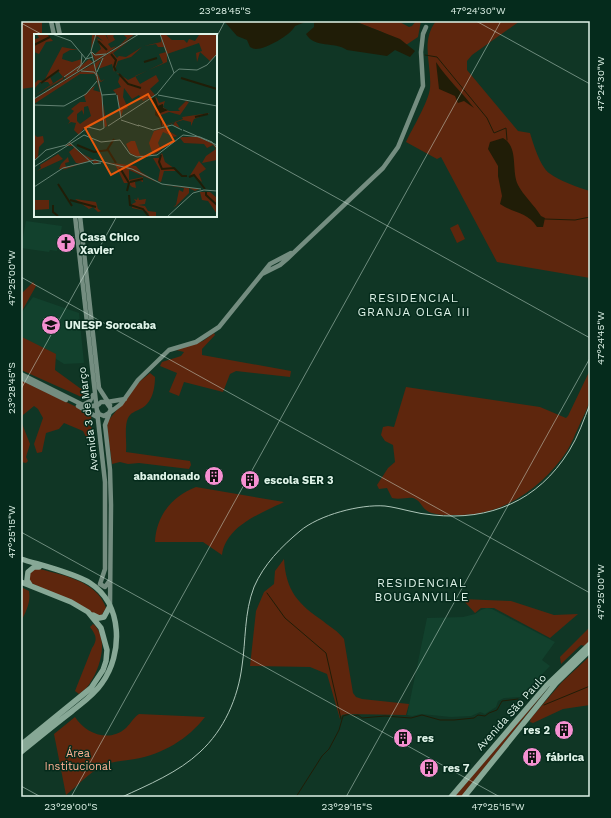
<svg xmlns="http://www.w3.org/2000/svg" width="611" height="818" viewBox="0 0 611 818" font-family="'Work Sans',sans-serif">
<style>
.built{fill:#12412d}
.green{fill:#5e260d}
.water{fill:#201d07}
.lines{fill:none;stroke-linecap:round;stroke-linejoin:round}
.stream{stroke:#201d07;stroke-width:1}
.secondary{stroke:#748d80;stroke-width:4.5}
.primary{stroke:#87a896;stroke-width:5.5}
.rail{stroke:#acc5b8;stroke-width:1}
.ticks{fill:none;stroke:#dff3e8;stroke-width:1;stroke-opacity:0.45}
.labels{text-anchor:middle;stroke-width:3;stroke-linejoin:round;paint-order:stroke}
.poi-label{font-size:11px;font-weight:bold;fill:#dff3e8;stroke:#052b1c;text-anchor:start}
.street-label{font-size:11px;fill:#dff3e8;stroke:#052b1c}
.park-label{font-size:11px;fill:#ffb294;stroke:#052b1c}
.neighbourhood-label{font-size:12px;letter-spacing:1px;fill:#dff3e8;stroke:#052b1c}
.inset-river{fill:none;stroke:#201d07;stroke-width:2}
.inset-road{fill:none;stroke:#638273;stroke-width:1}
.view{fill:#e8590c;fill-opacity:0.15;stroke:#e8590c;stroke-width:2}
.inset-edge{fill:none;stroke:#dff3e8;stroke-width:2}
.neatline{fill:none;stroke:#dff3e8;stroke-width:1.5}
.ticks-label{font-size:10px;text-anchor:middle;fill:#dff3e8}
</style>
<rect width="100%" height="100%" fill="#103625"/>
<path class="built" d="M26,221L62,226L57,251L50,250L49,252L21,248Z
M33,297L79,313L84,363L64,364L22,337V312Z
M487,608L492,609L555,642L542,660L550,666L520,697L504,698L498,701L496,707L485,714L480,712L471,716L451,717L421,714L412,716L407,715L427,618L463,617L475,614L481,610Z"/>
<path class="green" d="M21,21H42V35H35V87L21,89Z
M354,21H398L409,27L412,26L416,21H421L418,37L406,45L382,32Z
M436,21H520L472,55L467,61V70L518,131L530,133C533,143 540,166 549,173C560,181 577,187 590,191V278L497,262L441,157L437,159L406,142C412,129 429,101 430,88C432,65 420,42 436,21Z
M458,224L465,239L457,243L450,228Z
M33,282L36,286L22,311V337L56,354L55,370L88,394L86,399L21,370V294Z
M214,333L215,335L202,349V355L291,371L290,377L236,371L230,374L223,392L184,382L179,396L169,392L177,373L160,366L162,362L181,356L184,352L176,350L203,341Z
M590,370C590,379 591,389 590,397C589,407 583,417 579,426C575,434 572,443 567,451C544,486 503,516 459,515C450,515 433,516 426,510C421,506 420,500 413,498C407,497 400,500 392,498L387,488L379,489L377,485L388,468L395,462L393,445L385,441L381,435L383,427L388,426L394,427L406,387L540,407L566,418L568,416Z
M150,373L155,377C155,389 152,404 140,409C135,412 131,412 128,418C124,427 127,442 126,452L190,461L191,465L189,469L139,463L128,464L120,462L112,464L107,427L108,421L139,382Z
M21,380L91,414L92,440L87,439L83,431L64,423L59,429L46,433L42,452L37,453L34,444L43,418L38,409L34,406L23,415L21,421L30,444L26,457L28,461L26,463L21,462Z
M196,487L284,502C261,513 226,526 222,555L203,542H155C156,516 172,496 196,487Z
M284,559C286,591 298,604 323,621C330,627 338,631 344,639L353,693L356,697L362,699L409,704L406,715L347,714L342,715L340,719L327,674L310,667L250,666L256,611L264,592L274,584L275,571Z
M36,568C61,575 97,580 106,608L101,616L95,615L86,608L31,583L29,581L30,572Z
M21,587L29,591C31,603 26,611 21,622Z
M462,599L511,601L554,615L578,614L550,638L494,608H481L475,613Z
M93,624C109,637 101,667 90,683C88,687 83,691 79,694L75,691L92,648C98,639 96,635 90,627Z
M590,627V641L585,646L581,645L561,664L560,657Z
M590,656V705L563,709L533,723L530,722L531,718L562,682Z
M551,684L461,797H454Z
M139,714L205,717C188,739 163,754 135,759C125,761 111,761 102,766C90,772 76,787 66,795L54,734L75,717C86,734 109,743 126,728C131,723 134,717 139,714Z"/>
<path class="water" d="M224,21H308L295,26C291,35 266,49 256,49C254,49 252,48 250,47L247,40L237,36Z
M314,21H354L400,39L415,51L410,57L395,50L387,56L347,50C334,41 315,49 306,34L314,27Z
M436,62C447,79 462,92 474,108L464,101L458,103L455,96L439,89Z
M503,138C519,147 511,171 518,185C523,195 535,206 541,216L545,218L543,227H537C528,212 513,213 500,204L502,196L498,176V166L488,149L490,142Z"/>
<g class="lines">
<path class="stream" d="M425,55L437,57L487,118L494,133L506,128L507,140
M545,219L575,220L590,217
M267,593L285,618L326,653L341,719
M544,705L590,686
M296,797L322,756L329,749L339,730L343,716L350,714L354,716L358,715L362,718L385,716L411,718L422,715L440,720H454L474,718L478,715L485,716L489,713L497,710L502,701L518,699"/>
<path class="secondary" d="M51,21L54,35
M57,21L60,35
M75,216L105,482V569L100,584L105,587L110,580
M80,216L99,388L110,405
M262,274L280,265L287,259L383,168L398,147L423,86L421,52L423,34L426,27
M21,374L83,405L93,406L99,404
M21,378L66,400
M107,402L125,399
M83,405L90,401L93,395
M78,406L97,417
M97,410L99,414L104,416L109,413L111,409L106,402H101L98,405
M110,412L105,425L110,470L111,505L110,606
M108,414L121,404L138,380L169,350L196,342L219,327L270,264L291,253"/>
<path class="primary" d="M21,559C40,565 74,573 90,583C123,604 123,654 102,683C94,695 82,703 71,712C54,725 37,739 21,752
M21,582L71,602L88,612L101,628L107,650L106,661L103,670L91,688L21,745
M30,585L27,580L28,572L34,567H39
M93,615L99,618L104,617L110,606
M451,797L547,685L590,644
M464,797L556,683L590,650"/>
<path class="rail" d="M122,797C148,785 179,772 200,752C224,730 238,698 242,666C246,640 244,613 254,587C264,564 281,547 300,531C319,515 360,504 385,506C401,508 417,514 433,515C490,521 538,501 569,451C578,437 584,419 590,404"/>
</g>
<path class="ticks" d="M476,21L590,84M21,23L43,35M216,38L225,21M216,131L590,338M21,277L590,593M21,389L117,216M21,532L500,797M21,786L41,797M71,797L501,21M346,797L590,358"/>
<defs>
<g id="church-disc" transform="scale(1)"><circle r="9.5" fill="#f590d1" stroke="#052b1c"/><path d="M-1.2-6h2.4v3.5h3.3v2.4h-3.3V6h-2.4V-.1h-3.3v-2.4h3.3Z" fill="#111"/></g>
<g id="university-disc" transform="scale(1)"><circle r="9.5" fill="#f590d1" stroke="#052b1c"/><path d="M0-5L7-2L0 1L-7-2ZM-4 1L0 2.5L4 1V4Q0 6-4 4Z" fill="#111"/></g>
<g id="building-disc" transform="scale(1)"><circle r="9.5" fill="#f590d1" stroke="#052b1c"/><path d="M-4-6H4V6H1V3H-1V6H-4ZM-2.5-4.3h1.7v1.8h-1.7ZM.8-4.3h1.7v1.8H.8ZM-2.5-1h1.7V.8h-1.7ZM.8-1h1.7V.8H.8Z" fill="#111"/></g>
</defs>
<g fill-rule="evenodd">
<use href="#church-disc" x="66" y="243"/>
<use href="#university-disc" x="51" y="325"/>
<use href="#building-disc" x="214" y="476"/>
<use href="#building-disc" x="250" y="480"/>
<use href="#building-disc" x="564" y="730"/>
<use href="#building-disc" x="403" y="738"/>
<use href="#building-disc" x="532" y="757"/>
<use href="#building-disc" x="429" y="768"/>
</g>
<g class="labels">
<g class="poi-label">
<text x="80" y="241">Casa Chico<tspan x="80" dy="13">Xavier</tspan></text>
<text x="65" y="329">UNESP Sorocaba</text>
<text x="200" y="480" text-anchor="end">abandonado</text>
<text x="264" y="484">escola SER 3</text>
<text x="550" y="734" text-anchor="end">res 2</text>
<text x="417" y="742">res</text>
<text x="546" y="761">fábrica</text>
<text x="443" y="772">res 7</text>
</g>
<g class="street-label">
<text transform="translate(88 419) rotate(-97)" y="4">Avenida 3 de Março</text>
<text transform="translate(511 712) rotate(-48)" y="4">Avenida São Paulo</text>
</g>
<g class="park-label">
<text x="78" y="757">Área<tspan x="78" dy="13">Institucional</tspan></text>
</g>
<g class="neighbourhood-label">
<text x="414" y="302">RESIDENCIAL<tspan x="414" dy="14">GRANJA OLGA III</tspan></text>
<text x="422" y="587">RESIDENCIAL<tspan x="422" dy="14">BOUGANVILLE</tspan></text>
</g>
</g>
<g transform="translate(34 34)">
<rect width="183" height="183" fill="#103625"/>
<path d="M3,0H13L19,7L12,8L5,20L0,18V1L1,5L5,4ZM58,0H71L75,7L72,0H82L79,2L81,6L74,10L77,14L83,12L70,21L85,12L93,4L89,0H101L88,10L104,0L79,19L83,24L85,22L92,23L108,13L97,23L84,27L80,38L78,30L64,35L69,25L66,28L62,36L67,47L71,45L67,48L65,47L73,92L71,93L70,87H66L50,94L45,101L40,96L42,89L37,88L34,90L36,87L33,84L40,77L37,75L46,68H52L50,61L58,54L61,52L59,56L66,58L61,40H46L0,70V65L59,30L61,32V29L74,20L0,65L32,44L30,42L29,45L0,62L29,43L24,37L16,43L19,49L16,51L14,48H6L1,54L0,50L4,46L10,47L28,13L44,16H36L29,20L28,25L38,28L48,25V31L55,25L59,28L61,26L57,18ZM63,2L69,7L63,4L67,15L61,20L58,18V20V12ZM54,72L57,82L46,90L43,87V80L48,76L50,81V73ZM127,0H131L138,6H150L153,9L155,5L161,7L165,1L183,0V20L176,27L166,18L163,28L162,19L168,17L165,9L133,20V28L101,42L106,50L122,41L125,47L116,55L121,61L109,67L105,61L98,65L90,54L89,63L94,74L89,76L87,83L83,61L79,56L87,53L84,48L86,42L82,38L94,46L129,29L125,20L132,18L130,13H124L122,10L110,12L127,8ZM121,63L123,64L125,69L131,67L129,73L135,77H146L144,75L152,67L155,68L146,81L135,78L127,81L129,85V92L149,85L148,83L176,79L160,85L157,92V88L149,86L142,88L146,94L139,91L141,88L129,93L124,80L128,76L134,77L129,74V70L124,72ZM130,94L143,102L140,103L129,98L124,109L127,116L119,121L115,109L120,97ZM0,100L3,103L9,102L10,108L5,113L4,123L0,126ZM148,103H165L181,111L183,117V126L168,129L172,122L182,115L179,111L173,114L170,110L150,109L146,104ZM97,107H101L106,121L114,122H102L96,119L92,110ZM36,108L45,118L62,127L102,132L107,138L125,149L95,136V146L109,143V148L104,146L101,148L102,154L98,153L94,149H90L81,130L66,128L60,130L58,126L26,137L31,135H27L15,143L27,135H25L27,130L34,123L35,128L31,129L32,133L46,129H42L35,118L40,114L39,112H31ZM128,119L131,128L144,137H130L127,148L124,147L126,136L119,124H125ZM24,120L29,125L3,137L7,134L6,131ZM165,127L172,135L165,140L168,148L159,141L155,143ZM125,150L165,155L161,157L155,154V159L142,172L139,173L142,171L145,156L149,158L150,154ZM166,158H176L183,164V180L174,167L168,166ZM104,163L105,166L112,165L111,170L104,171L111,172L114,177L122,178V183H112L115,180L112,177L98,174V170L102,168L100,165L103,166ZM41,165L62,168L64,175L67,177L64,178L59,173L55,175ZM0,166H15V175L0,176Z" fill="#5e260d" fill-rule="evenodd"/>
<path d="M121,63L124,72L129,70V74L134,76L124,80L128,85V94L125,84L121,81L122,71L117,65Z" fill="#201d07"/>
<path class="inset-river" d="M64,7L73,16M0,11L16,3M77,20L82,26L80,33L82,37M110,28L123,24M85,40L94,50L107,54M147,44L183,55M7,49L25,36M161,83L174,80M43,111L60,118L74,116L82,129M73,116L80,105M127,121L125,128L128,135L140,134L148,142H153M86,134L95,149L93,157M155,143L160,141L171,155M96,148L109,145M24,150L38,172M172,158V161L183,171M95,161L96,171L109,175L115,183M36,166L62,173M19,171V178L24,182"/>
<path class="inset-road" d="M18,0L37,7L52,25L59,23M58,18L61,21L72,20M43,37L57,18M47,37L60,38L63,42M63,38L69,24M140,39L145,35L163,36L173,31L183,20M30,43L47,31L48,20M123,60L140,39L126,0M68,61L82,60M83,61L87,84M124,61L183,72M0,65L105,0M0,71L30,72L52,60L63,47M87,86L105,92M104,91L119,96L138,91L148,96M74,92L123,60M149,96L183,111M35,108L59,130L67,129M0,127L12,116L32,111L54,93L66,96L70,94L68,62L57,17L62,0M0,133L50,101L67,108L86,106L96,120L103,123L123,121L149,101L166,103L178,108L183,114M0,153L29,134L61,126L98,135L128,150L167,155M133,183L159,159L170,156L183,157"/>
<path class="view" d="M114,60L140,107L77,141L51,94Z"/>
<rect width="183" height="183" class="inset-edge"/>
</g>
<rect width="611" height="818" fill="none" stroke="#052b1c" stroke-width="44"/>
<rect x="22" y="22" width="567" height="774" class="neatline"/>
<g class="ticks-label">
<text x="225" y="14">23°28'45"S</text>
<text x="478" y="14">47°24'30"W</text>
<text transform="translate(600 84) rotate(-90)" y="4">47°24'30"W</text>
<text transform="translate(11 278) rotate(-90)" y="4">47°25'00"W</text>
<text transform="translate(600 338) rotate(-90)" y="4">47°24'45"W</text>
<text transform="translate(11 388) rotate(-90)" y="4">23°28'45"S</text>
<text transform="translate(11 532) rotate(-90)" y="4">47°25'15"W</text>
<text transform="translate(600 592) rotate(-90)" y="4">47°25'00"W</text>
<text x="71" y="810">23°29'00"S</text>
<text x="347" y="810">23°29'15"S</text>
<text x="498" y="810">47°25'15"W</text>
</g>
</svg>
